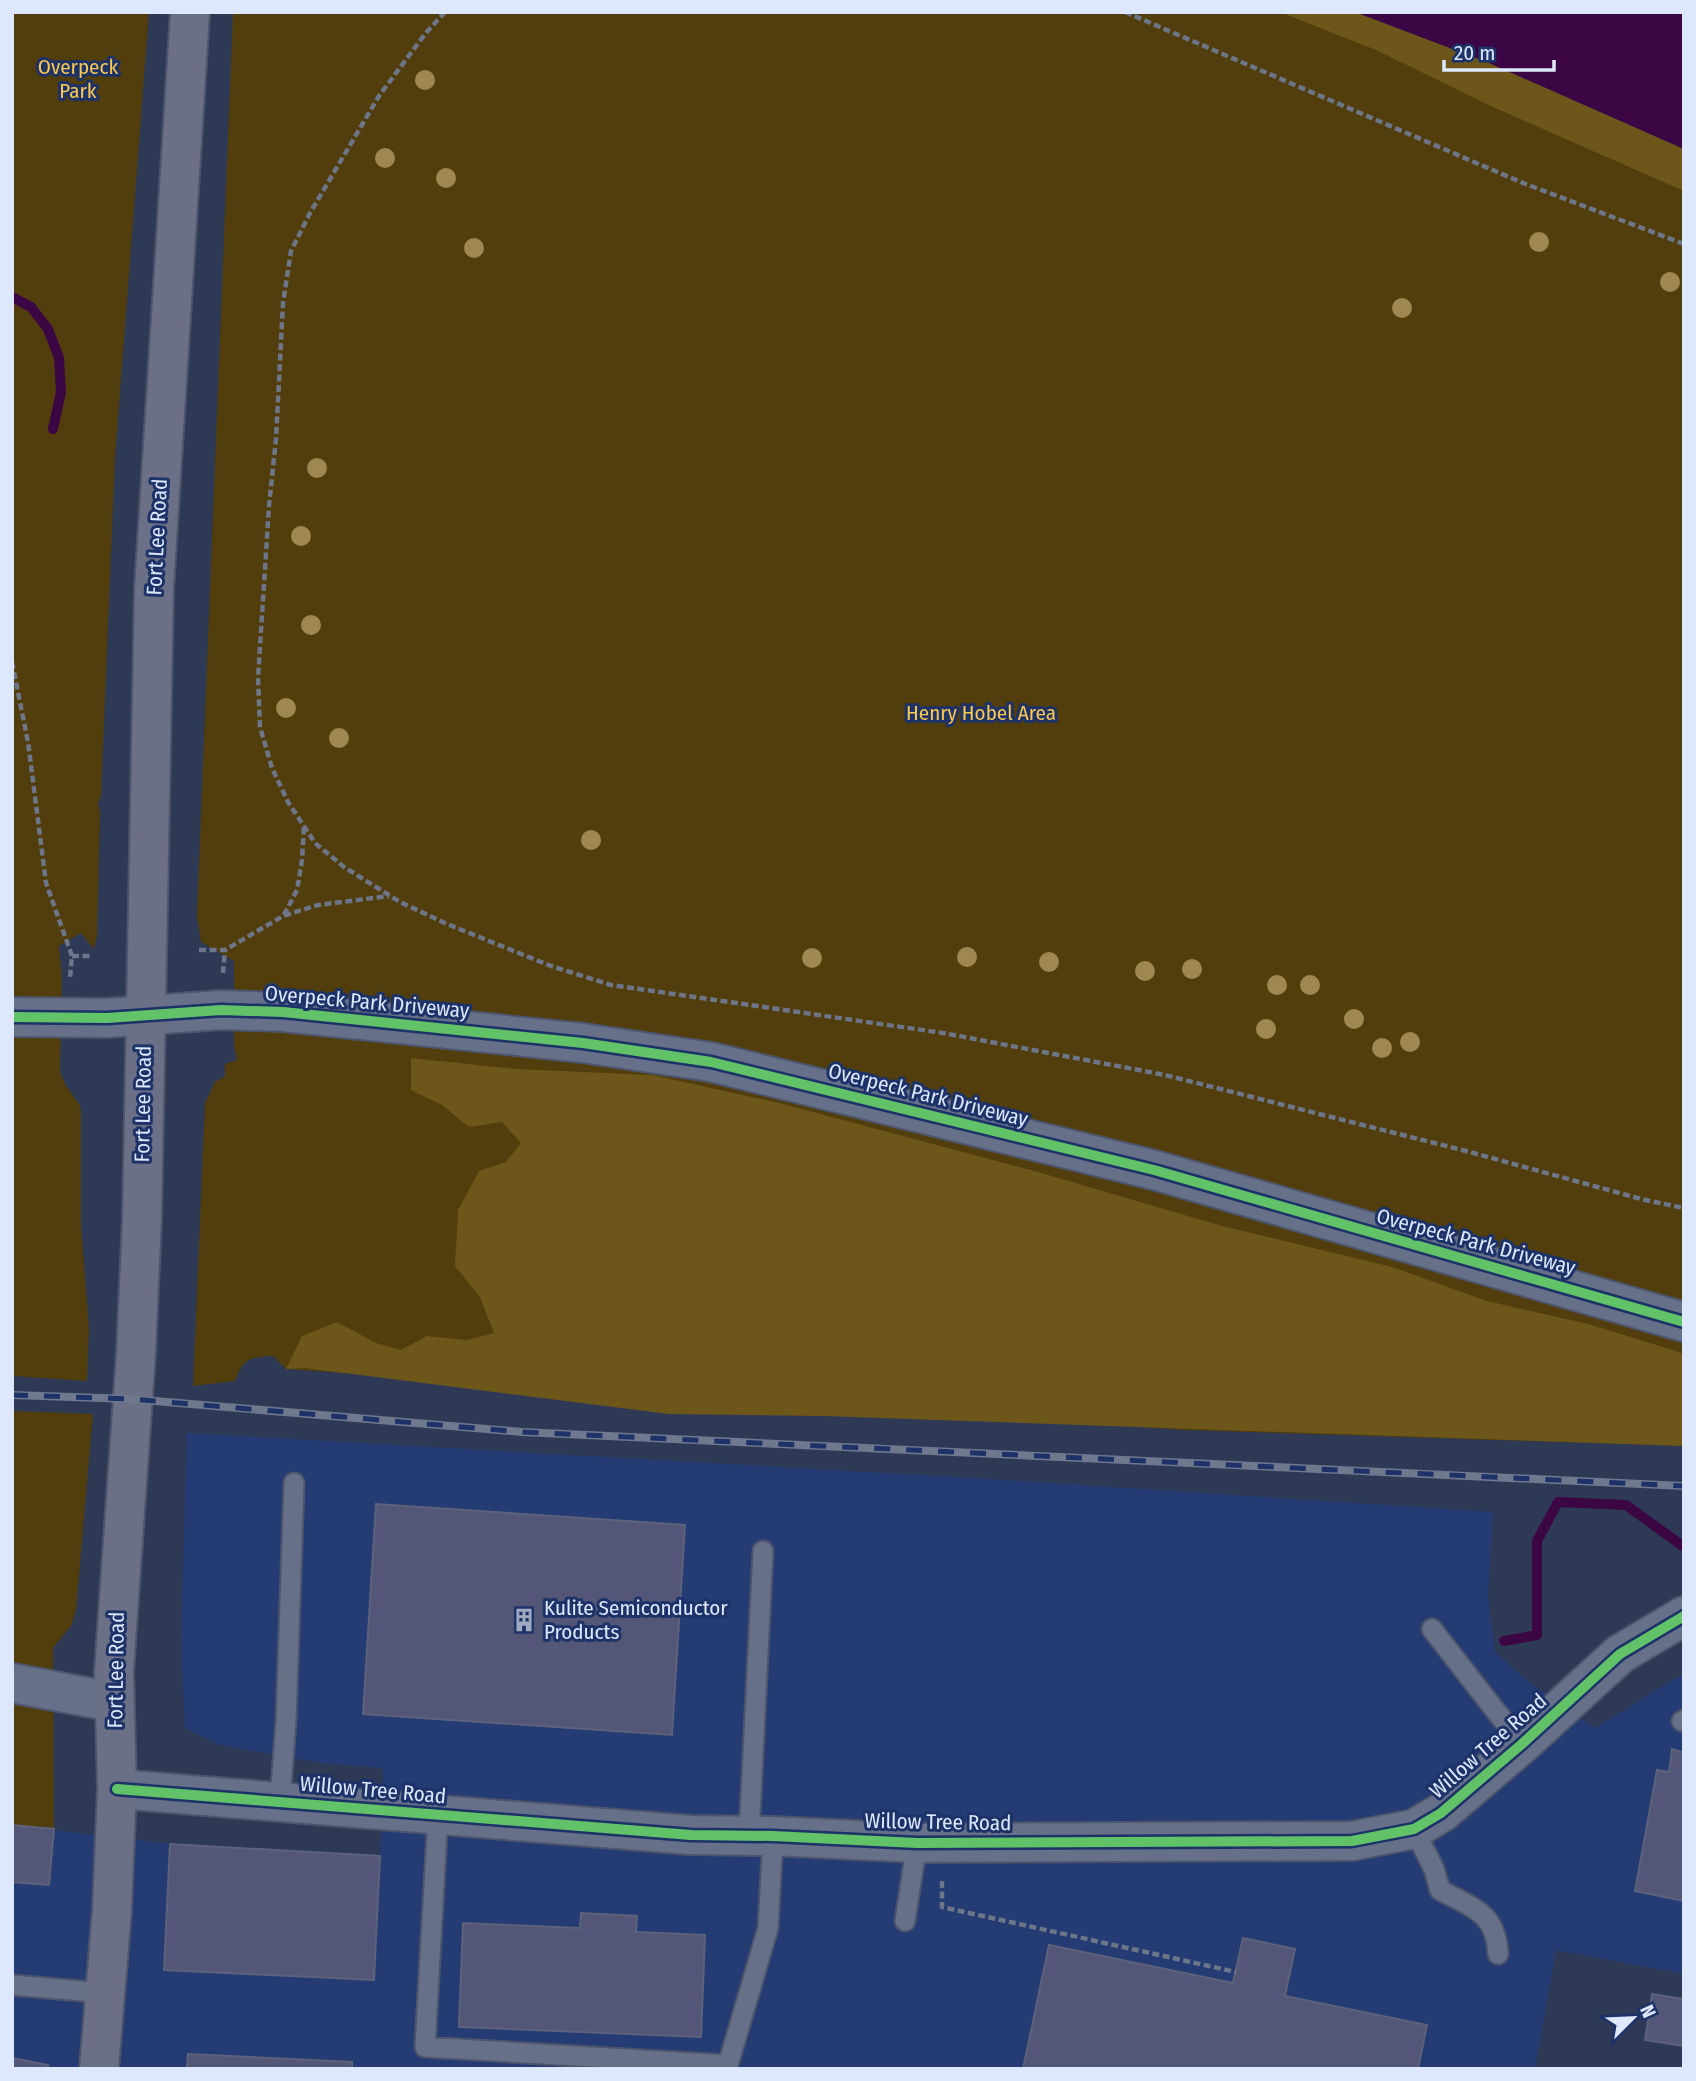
<svg xmlns="http://www.w3.org/2000/svg" width="1696" height="2081" viewBox="0 0 1696 2081" font-family="'Fira Sans Condensed',sans-serif">
<style>
.built{fill:#243b73}
.green{fill:#513e0c}
.forest{fill:#6d561a}
.water{fill:#3c0544}
.lines{fill:none;stroke-linecap:round;stroke-linejoin:round}
.stream{stroke:#3c0544;stroke-width:10}
.building{fill:#535676;stroke:#5d627b;stroke-width:2}
.service-casing{stroke:#4d556c;stroke-width:23}
.minor-casing{stroke:#4d556c;stroke-width:42}
.tertiary-casing{stroke:#4d556c;stroke-width:42}
.secondary-casing{stroke:#4d556c;stroke-width:42}
.path{stroke:#6d7589;stroke-width:4.5;stroke-dasharray:7 3.5;stroke-linecap:butt}
.service{stroke:#667088;stroke-width:19}
.minor{stroke:#667088;stroke-width:38}
.tertiary{stroke:#667088;stroke-width:38}
.secondary{stroke:#6b7086;stroke-width:38}
.rail-casing{stroke:#6f788d;stroke-width:8}
.rail{stroke:#1c3268;stroke-width:5;stroke-dasharray:16;stroke-linecap:butt}
.cycleway-casing{stroke:#1c3268;stroke-width:15}
.cycleway{stroke:#61c268;stroke-width:10}
.tree{fill:#9f8751}
.labels{text-anchor:middle;stroke-width:6;stroke-linejoin:round;paint-order:stroke}
.park-label{font-size:21px;fill:#fbc74d;stroke:#1c3268}
.street-label{font-size:21px;fill:#dee8fc;stroke:#1c3268}
.poi-label{font-size:21px;fill:#dee8fc;stroke:#1c3268;text-anchor:start}
</style>
<rect width="100%" height="100%" fill="#2e3956"/>
<path class="built" d="M187,1433L972,1478L1493,1512L1488,1596L1495,1652L1530,1683L1595,1728L1684,1673V1974L1556,1950L1535,2069H12V1825L170,1844L380,1855L383,1810V1768L321,1763L220,1745L185,1728L181,1641Z"/>
<path class="green" d="M12,12H149L115,458L101,796L98,804L100,813L97,936L94,949L81,933L59,946L62,981L60,1072L66,1086L80,1105L81,1113V1225L89,1328L87,1381L12,1376Z
M233,12H1354L1684,149V1446L1185,1430L286,1369L273,1356C249,1357 244,1358 235,1381L193,1386L205,1103L215,1082L225,1076V1064L237,1060L234,1047V961L201,942L197,916Z
M12,1411L93,1414L76,1610L71,1626L53,1648L54,1829L12,1825Z"/>
<path class="forest" d="M1280,12H1355L1487,62L1684,149V191L1495,108L1376,50Z
M411,1058L515,1069L652,1075L783,1104L1038,1172L1222,1226L1392,1267L1487,1301L1588,1324L1676,1351L1684,1354V1446L823,1416L669,1414L305,1368L286,1369L302,1336L337,1322L376,1343L401,1350L427,1336L467,1340L494,1333L480,1297L455,1266L458,1210L479,1171L506,1162L521,1143L502,1122L469,1127L442,1105L411,1090Z"/>
<path class="water" d="M1355,12H1684V149L1487,62Z"/>
<g class="lines">
<path class="stream" d="M12,297L31,307L48,329L59,358L61,392L53,429
M1504,1641L1537,1635V1541L1558,1502L1626,1505L1684,1547"/>
</g>
<path class="building" d="M376,1504L685,1525L672,1735L363,1714Z
M1672,1749L1684,1753V1901L1635,1891L1657,1770L1669,1772Z
M12,1825L54,1829L49,1885L12,1882Z
M170,1844L380,1856L374,1980L164,1970Z
M581,1913L637,1916L636,1932L705,1935L701,2037L459,2027L463,1923L580,1928Z
M1243,1938L1295,1949L1285,1996L1427,2025L1418,2069H1023L1049,1945L1233,1983Z
M1652,1994L1684,1999V2046L1645,2040Z
M188,2054L352,2062V2069H187Z
M12,2058L48,2065V2069H12Z"/>
<g class="lines">
<g class="service-casing">
<path id="service" d="M1432,1629L1498,1714L1523,1743
M1682,1721L1684,1720
M280,1802L286,1721L294,1483
M438,1814L425,2047L728,2065L768,1928L773,1836
M1414,1829L1434,1869L1440,1890C1472,1908 1496,1912 1498,1954
M749,1836L763,1551
M905,1921L917,1843
M12,1985L105,1993"/>
</g>
<g class="minor-casing">
<path id="minor" d="M12,1683L113,1702
M117,1789L691,1835L773,1836L917,1843L1352,1841L1414,1829L1441,1813L1523,1743L1620,1654L1684,1616"/>
</g>
<g class="tertiary-casing">
<path id="tertiary" d="M12,1017L107,1018L221,1010L283,1012L583,1043L711,1062L1154,1170L1684,1322"/>
</g>
<g class="secondary-casing">
<path id="secondary" d="M99,2069L112,1910L117,1789L114,1671L136,1353L142,1218L154,589L190,12"/>
</g>
<path class="path" d="M445,12L425,34L379,96L310,213L291,251L283,303L276,439L269,506L258,678L260,727L272,768L288,802L315,843L344,867L400,902L447,924L551,966L611,985L943,1033L1165,1075L1466,1151L1645,1200L1684,1208
M1125,12L1523,183L1684,244
M12,662L28,742L46,883L72,956L70,978
M284,915L297,890L302,860L304,826
M199,950H225L283,916L318,905L389,896
M72,956H92
M223,973L225,950
M942,1881V1907L1236,1972"/>
<use href="#service" class="service"/>
<use href="#minor" class="minor"/>
<use href="#tertiary" class="tertiary"/>
<use href="#secondary" class="secondary"/>
<g class="rail-casing">
<path id="rail" d="M12,1395L131,1399L522,1432L1684,1486"/>
</g>
<use href="#rail" class="rail"/>
<g class="cycleway-casing">
<path id="cycleway" d="M12,1017L107,1018L221,1010L283,1012L583,1043L711,1062L1154,1170L1684,1322
M117,1789L691,1835L773,1836L917,1843L1352,1841L1414,1829L1441,1813L1523,1743L1620,1654L1684,1616"/>
</g>
<use href="#cycleway" class="cycleway"/>
</g>
<g class="tree">
<circle cx="425" cy="80" r="10"/>
<circle cx="385" cy="158" r="10"/>
<circle cx="446" cy="178" r="10"/>
<circle cx="1539" cy="242" r="10"/>
<circle cx="474" cy="248" r="10"/>
<circle cx="1670" cy="282" r="10"/>
<circle cx="1402" cy="308" r="10"/>
<circle cx="317" cy="468" r="10"/>
<circle cx="301" cy="536" r="10"/>
<circle cx="311" cy="625" r="10"/>
<circle cx="286" cy="708" r="10"/>
<circle cx="339" cy="738" r="10"/>
<circle cx="591" cy="840" r="10"/>
<circle cx="967" cy="957" r="10"/>
<circle cx="812" cy="958" r="10"/>
<circle cx="1049" cy="962" r="10"/>
<circle cx="1192" cy="969" r="10"/>
<circle cx="1145" cy="971" r="10"/>
<circle cx="1277" cy="985" r="10"/>
<circle cx="1310" cy="985" r="10"/>
<circle cx="1354" cy="1019" r="10"/>
<circle cx="1266" cy="1029" r="10"/>
<circle cx="1410" cy="1042" r="10"/>
<circle cx="1382" cy="1048" r="10"/>
</g>
<defs>
<g id="building-bare" transform="scale(1.89)"><path d="M-4-6H4V6H1V3H-1V6H-4ZM-2.5-4.3h1.7v1.8h-1.7ZM.8-4.3h1.7v1.8H.8ZM-2.5-1h1.7V.8h-1.7ZM.8-1h1.7V.8H.8Z" fill="#a0abc2" stroke="#1c3268" stroke-width="2.5" paint-order="stroke"/></g>
</defs>
<g fill-rule="evenodd">
<use href="#building-bare" x="524" y="1620"/>
</g>
<g class="labels">
<g class="park-label">
<text x="78" y="74">Overpeck<tspan x="78" dy="24">Park</tspan></text>
<text x="981" y="720">Henry Hobel Area</text>
</g>
<g class="street-label">
<text transform="translate(157 537) rotate(-87)" y="7">Fort Lee Road</text>
<text transform="translate(367 1002) rotate(5)" y="7">Overpeck Park Driveway</text>
<text transform="translate(928 1095) rotate(14)" y="7">Overpeck Park Driveway</text>
<text transform="translate(143 1104) rotate(-89)" y="7">Fort Lee Road</text>
<text transform="translate(1476 1242) rotate(15)" y="7">Overpeck Park Driveway</text>
<text transform="translate(116 1670) rotate(-89)" y="7">Fort Lee Road</text>
<text transform="translate(1488 1746) rotate(-41)" y="7">Willow Tree Road</text>
<text transform="translate(373 1790) rotate(5)" y="7">Willow Tree Road</text>
<text transform="translate(938 1822) rotate(1)" y="7">Willow Tree Road</text>
</g>
<g class="poi-label">
<text x="544" y="1615">Kulite Semiconductor<tspan x="544" dy="24">Products</tspan></text>
</g>
</g>
<rect width="1696" height="2081" fill="none" stroke="#dee8fc" stroke-width="28"/>
<g transform="translate(1633 2018) rotate(66)" stroke="#1c3268" stroke-width="5" paint-order="stroke">
<path d="M0-5L12 26L0 18L-12 26Z" fill="#dee8fc"/>
<text y="-10" font-size="19" font-weight="bold" text-anchor="middle" fill="#dee8fc">N</text>
</g>
<path d="M1444 60v10h110v-10" fill="none" stroke="#dee8fc" stroke-width="3.5"/>
<text x="1454" y="60" font-size="21" fill="#dee8fc" stroke="#1c3268" stroke-width="5" paint-order="stroke">20 m</text>
</svg>
